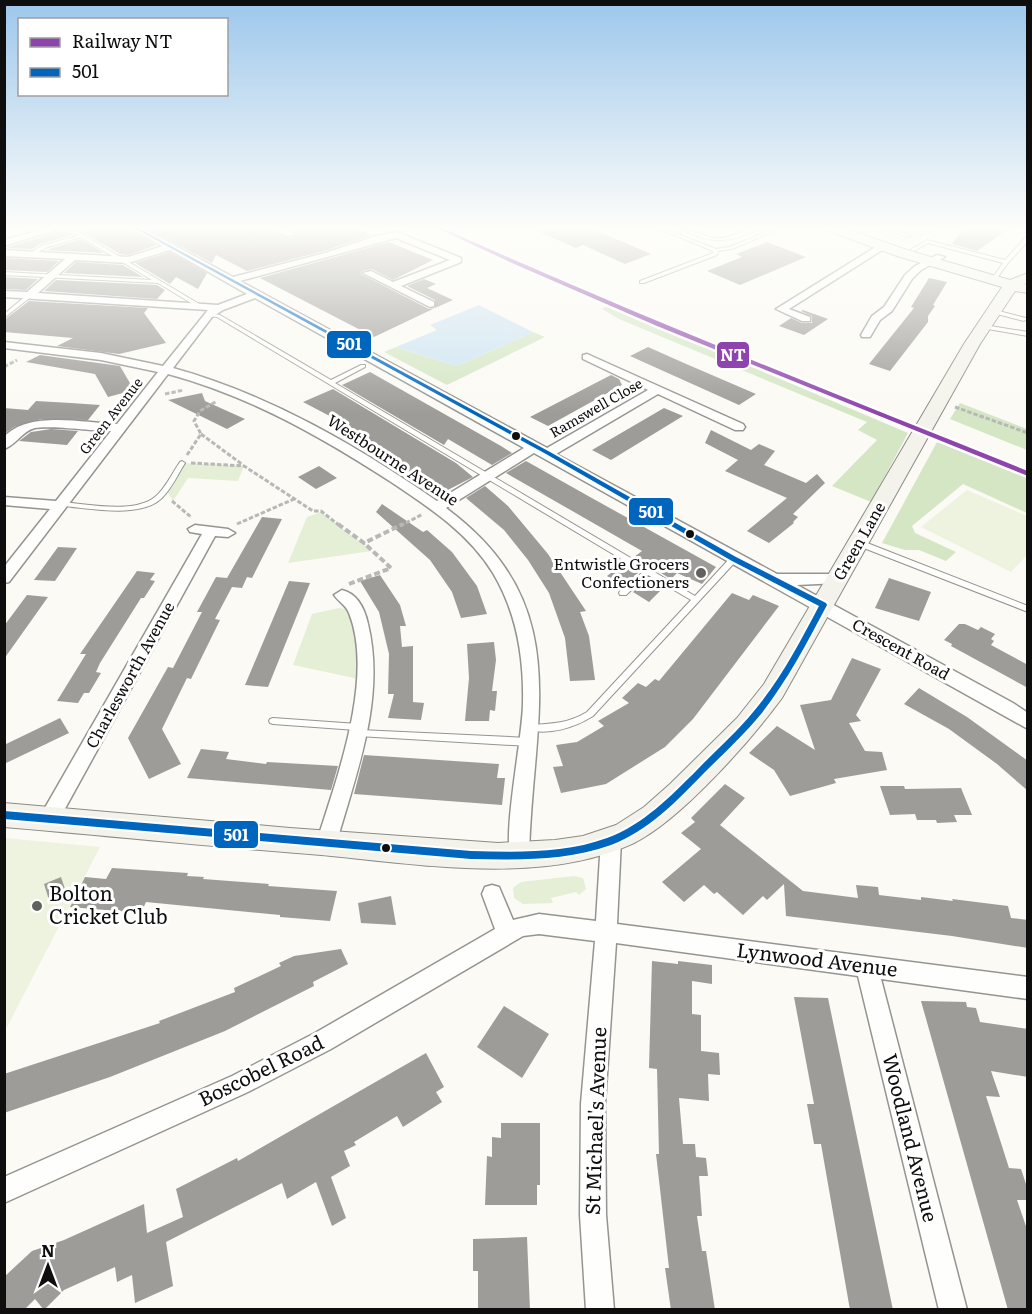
<svg xmlns="http://www.w3.org/2000/svg" width="1032" height="1314" viewBox="0 0 1032 1314" font-family="Literata,serif">
<style>
.industrial{fill:#f2edf0}
.green{fill:#e4efd6}
.forest{fill:#d4e6c4}
.pitch{fill:#edf3df}
.water{fill:#cde4f2}
.building{fill:#9e9c99}
.lines{fill:none;stroke-linecap:round;stroke-linejoin:round}
.lane-casing{stroke:#959492;stroke-width:2}
.street-casing{stroke:#959492;stroke-width:3}
.secondary-casing{stroke:#8b8b88;stroke-width:2}
.path-far1{stroke:#b8b8b7;stroke-width:3;stroke-dasharray:4.5 2;stroke-linecap:butt}
.path{stroke:#b8b8b7;stroke-width:4;stroke-dasharray:6 3;stroke-linecap:butt}
.lane{fill:#fefefd;fill-rule:evenodd}
.street{fill:#fefefd;fill-rule:evenodd}
.secondary{fill:#f4f3eb;fill-rule:evenodd}
.bus-1-casing{stroke:#fff;stroke-width:4}
.bus-1{fill:#0065bd;fill-rule:evenodd}
.rail-1-casing{stroke:#fff;stroke-width:5}
.rail-1{fill:#8e44ad;fill-rule:evenodd}
.bus-dot{fill:#0e0e0e;stroke:#fff;stroke-width:2}
.poi-dot{fill:#61615e;stroke:#fff;stroke-width:2}
.labels{text-anchor:middle;stroke-width:6;stroke-linejoin:round;paint-order:stroke}
.far-street-label{font-size:14px;fill:#0e0e0e;stroke:#fff}
.street-label{font-size:16px;fill:#0e0e0e;stroke:#fff}
.poi-label{font-size:16px;fill:#0e0e0e;stroke:#fff;text-anchor:end}
.near-poi-label{font-size:20px;fill:#0e0e0e;stroke:#fff;text-anchor:start}
.near-street-label{font-size:20px;fill:#0e0e0e;stroke:#fff}
.line-badge{stroke:#fff;stroke-width:2}
.badge-label{font-size:16px;text-anchor:middle;font-weight:bold;fill:#fff}
</style>
<rect width="100%" height="100%" fill="#fbfaf4"/>
<path class="industrial" d="M862,229H937L909,244Z"/>
<path class="green" d="M182,463L244,466L238,481L188,478L173,501L165,488Z
M321,512L372,551L288,563L307,517Z
M339,608L350,610L358,649L359,679L293,665L312,614Z
M574,876L583,878L586,889L579,895L576,892L551,898L553,903L523,904L514,898L513,888L521,882Z"/>
<path class="forest" d="M608,306L908,433L871,502L832,486L877,440L858,430L867,422L619,319L602,309Z
M533,332L545,337L447,385L384,352L396,347L457,366Z
M960,403L1027,429V450L950,419Z
M937,442L1027,477V513L963,484L912,526L915,533L956,552L946,561L919,550H905L882,543Z"/>
<path class="pitch" d="M967,490L1027,516V555L1011,572L921,527Z
M5,838L100,847L5,1031Z"/>
<path class="water" d="M479,305L533,332L457,366L396,347L437,330L430,325Z"/>
<path class="building" d="M66,229L73,235L40,244L32,249L6,248Z
M77,229H131L157,245L128,255L120,254Z
M148,229H272L288,238L297,235L290,229H356L372,235L324,251L247,271L216,255L212,263Z
M533,229H593L651,254L625,264L583,245L576,248Z
M963,229H1008L977,251L952,244Z
M81,239L104,253L46,250Z
M389,242L433,260L393,280L372,269L362,271L361,274L429,309L435,308L374,337L260,278Z
M767,242L806,257L740,285L707,271L742,257L736,254Z
M170,252L207,273L198,289L176,277L170,284L135,263Z
M4,258L59,261L47,272L4,270Z
M76,262L123,265L143,277L64,273Z
M4,277L38,279L26,290L4,289Z
M929,278L947,282L933,305L935,306L928,316V322L890,371L869,364L914,308L911,307Z
M424,279L436,284L427,288L453,300L435,308V300L407,286Z
M56,280L157,285L165,290L157,299L44,291Z
M29,301L148,308L144,313L166,343L119,354L57,346L73,338L4,332V320Z
M803,310L828,319L804,335L779,326L791,318L802,323H812V316L801,311Z
M648,347L684,363L756,394L739,405L630,356Z
M40,355L120,366L134,390L108,397L95,374L26,362Z
M370,372L501,446L512,453L492,465L448,439L444,445L342,385Z
M611,375L619,379L622,385L548,426L530,417Z
M333,389L456,463L473,477L442,493L349,433L354,431L341,424L343,423L303,402Z
M202,393L205,401L245,419L227,429L168,400Z
M36,401L71,403L100,405L88,420L41,419L14,427L4,434V408L28,410Z
M664,408L683,416L611,460L592,450Z
M51,429L78,431L67,445L19,441L31,432Z
M711,430L751,450L759,444L775,451L764,465L806,483L817,474L825,483L793,514L798,517L793,522L794,523L769,543L747,531L787,498L725,471L738,460L705,443Z
M526,461L590,497L716,567L702,584L677,573L671,579L634,557L642,551L506,473Z
M319,466L337,478L316,489L298,477Z
M485,486L508,506L548,554L586,611L580,612L589,636L595,680L570,681L565,638L549,593L528,560L504,530L466,498Z
M382,504L423,532L427,530L452,552L477,586L487,614L461,618L452,592L430,560L376,512Z
M262,517L282,519L252,578L247,577L242,588L232,587L215,619L220,620L191,679L187,678L162,729L181,764L149,779L128,738L168,667L173,668L202,612H197L216,577L227,578Z
M58,547L77,548L55,581L34,580Z
M624,563L639,572L623,586L607,576Z
M137,571L155,573L150,580L155,581L144,598H141L100,663L96,672L101,673L89,693H84L78,703L57,701L86,654H80Z
M380,575L400,605L406,626H400L402,647L413,646V702L424,703L421,720L388,718L394,694H388L389,654L379,612L360,581Z
M648,578L664,587L649,602L633,592Z
M889,578L931,592L919,621L875,608Z
M289,581L310,583L268,687L245,685Z
M732,593L749,600L753,595L779,606L693,719L665,747L606,784L561,793L553,767L563,766L556,745L577,742L604,726L598,721L629,703L622,698L638,683L646,687L655,679L659,681Z
M27,595L48,597L4,659V626Z
M959,624H965L978,630L981,627L995,634L991,639L994,641L991,645L1028,665V688L951,646L952,644L944,640Z
M494,642L496,660L492,691H497L495,711L490,710L489,721H465L469,678L467,644Z
M852,658L881,669L856,715L861,721L849,723L865,751L882,752L887,770L834,779L836,783L790,796L774,770L749,753L777,726L815,750L800,705L831,700Z
M919,688L967,717L1028,761V791L997,764L949,729L904,704Z
M60,718L69,733L4,764V745Z
M201,749L229,752L226,759L266,764L267,762L338,766L331,790L187,778Z
M364,755L499,764L497,778H505L502,805L354,794Z
M725,784L745,798L720,825L803,891L858,898L856,885L878,887L879,895L921,900V897L953,901L952,899L1008,906L1011,918L1028,920V948L952,936L786,916L784,884L767,900L763,896L743,915L717,892L714,894L704,885L684,902L662,882L701,849L681,833L695,822L691,818Z
M880,786H904L905,789L961,788L972,815H954L957,822L937,823L936,820H917L915,814L890,815Z
M112,868L188,873L187,876L204,877L203,879L269,884L268,886L337,891L330,921L280,917V915L146,902L141,913L70,907L85,877L106,879Z
M61,877L66,892L49,900L44,884Z
M391,896L396,925L361,923L358,903Z
M341,949L348,964L313,982L314,986L225,1031L110,1077L4,1113V1074L160,1023L159,1021L235,992L234,988L281,966L279,963L294,956Z
M652,961L678,964V961L712,965V984L692,981V1014L701,1015V1051L719,1053L720,1075L708,1074L709,1101L679,1098L683,1144H695L696,1157L706,1158L708,1176H699L702,1216H697L702,1251H706L715,1310H671L665,1268H669L656,1154H659L657,1069L649,1068Z
M794,997L828,998L893,1310H850L821,1144H814L807,1104H814Z
M921,1001L966,1002L967,1007L976,1008L980,1022L1028,1029V1077L991,1071L1000,1097L986,1096L1009,1168L1021,1169L1028,1190V1200H1017L1028,1232V1310H1008Z
M504,1006L549,1034L522,1078L477,1047Z
M426,1053L444,1087L436,1092L442,1102L403,1127L397,1116L354,1142L356,1145L344,1151L350,1166L331,1177L346,1218L332,1226L316,1182L287,1199L282,1183L166,1242L173,1286L135,1303L132,1275L117,1282L115,1267L64,1290L44,1310L35,1299L24,1310H4V1277L32,1251L64,1240L144,1204L147,1233L183,1217L176,1189L237,1158L238,1161Z
M501,1123H540V1185H537V1205H485L487,1156L492,1157V1137L501,1138Z
M527,1237L530,1310H478V1271H473V1239Z"/>
<g class="lines">
<g class="lane-casing">
<path id="lane" d="M68,229H73L201,305L196,306L158,283L4,275V272L152,280L81,237L45,248L33,255L29,254L41,246L78,236Z
M660,229H665L716,249L729,247L774,229H779L732,249L718,251L717,255L644,283H640V281L713,253V251Z
M682,229C694,228 706,239 719,238C733,238 745,228 757,229C731,244 708,244 682,229Z
M886,229H891L912,236L908,237Z
M1026,237H1028V241L1008,263L995,281H993L991,280L1003,263L928,243L914,251L910,250L927,240L1005,260Z
M27,295L32,296L4,318V314Z
M995,310L1026,318L1027,319L1024,321L993,313V311Z
M208,313L220,315L331,380L361,365H365V367L335,383L695,596L731,557H734L738,559L593,716C574,728 550,735 528,730L527,728L528,726L531,725C552,724 569,723 587,712L691,600L648,575L626,595H620L619,593L620,591L643,572L217,317L206,316L205,315Z
M984,325L1028,332V336L982,328V326Z
M182,461L185,463C178,474 172,488 162,498C140,519 90,508 62,506L59,504L62,502C87,504 134,514 155,497C166,488 172,473 180,462Z
M856,541H862L1028,606V612L856,545L855,543Z
M273,718L358,724L361,725L362,727L360,730L529,738L532,740L533,742L532,744L529,746L358,736L355,735L354,733L356,730L273,724L270,723L269,721L270,719Z"/>
</g>
<g class="street-casing">
<path id="street" d="M44,229H58L4,246V240Z
M133,229H144L233,277L325,253L376,236L397,232L461,258V262L401,286L434,302V306L430,307L363,273L371,271L393,282L450,260L396,238L240,281L547,448L648,390L583,359V355L587,354L743,424L745,427L743,430H735L658,394L556,454L777,574H844L847,578L844,582L839,583L797,585L1013,703L1028,713V729L534,453L446,508C578,606 532,717 529,855L526,861L519,864L512,861C501,839 523,736 523,703C524,658 517,613 493,573C468,532 427,506 388,480C318,435 249,396 168,374L9,582L4,583V567L50,509L4,505V497L56,501L111,431C93,431 50,425 35,428C22,431 16,445 4,449V437C29,410 83,423 117,424L158,372L101,360L4,348V342L101,353L163,366L208,310L4,297V291L27,292L65,259L4,256V250L128,257L163,246ZM170,250L247,294L218,305L38,293L75,260L128,263ZM255,298L524,448L437,501C354,444 270,395 173,368L212,317L223,310Z
M274,229H286L295,234L287,236Z
M882,243L890,245L789,309L810,317V321H802L776,309Z
M937,255L945,257L921,270L912,279L892,311L880,320L870,337H862L861,335L872,316L884,307L905,275L915,266Z
M195,525L228,529L235,533L228,537L215,536L56,825L49,827L42,825L39,819L42,813L202,534L190,532L188,529Z
M342,590C358,594 365,610 368,624C386,698 356,774 336,844L333,850L326,853L319,850L316,844C336,780 375,678 349,613C346,605 339,602 334,595Z
M611,832L618,834L621,840L617,924L1028,977V999L881,979L967,1310H939L858,976L616,943L605,1104L606,1215L614,1310H586L580,1215L581,1104L595,941L539,934L523,936L331,1049L248,1092L4,1203V1177L232,1076L315,1033L495,929L482,894L485,887L492,885L499,887L513,920L539,914L596,921L601,840L604,834Z"/>
</g>
<g class="secondary-casing">
<path id="secondary" d="M830,229H847L907,250L1010,280L1028,273V283L1024,284L1028,285V293L1015,291L980,344L782,698C751,740 681,820 634,843C542,886 419,864 321,855C215,847 110,836 4,827V803L290,828L498,843L555,840L583,836L616,825L644,807L670,784L737,718L764,684L964,344L1002,287L897,256L831,232Z"/>
</g>
<path class="path-far1" d="M4,367L17,360
M165,394L184,390
M955,407L1028,433
M201,434L243,465
M187,455L201,434L194,421L200,411L217,401
M191,463L244,466L313,511H321L340,526
M172,501L191,517
M237,524L294,499
M400,526L423,514"/>
<path class="path" d="M338,524L364,543L403,524
M349,584L391,568L364,543"/>
<use href="#lane" class="lane"/>
<use href="#street" class="street"/>
<use href="#secondary" class="secondary"/>
<g class="bus-1-casing">
<path id="bus-1" d="M136,229H140L550,452L736,557L826,603L827,605C807,643 787,681 761,714C744,735 723,754 704,773C677,801 648,831 611,845C566,861 518,860 471,859L4,819V811L471,851C516,852 564,854 607,838C643,825 671,796 697,770C716,750 737,732 754,711C781,679 800,642 819,606L732,561L546,454Z"/>
</g>
<use href="#bus-1" class="bus-1"/>
<g class="rail-1-casing">
<path id="rail-1" d="M439,229H444C637,315 832,393 1028,471V476L657,326L512,263Z"/>
</g>
<use href="#rail-1" class="rail-1"/>
</g>
<linearGradient id="sky" x2="0" y2="1"><stop stop-color="#9dc7ec"/><stop offset="0.55" stop-color="#fdfdfa"/><stop offset="1" stop-color="#fdfdfa" stop-opacity="0"/></linearGradient>
<rect width="1032" height="413" fill="url(#sky)"/>
<g class="bus-dot">
<circle cx="516" cy="436" r="5"/>
<circle cx="690" cy="534" r="5"/>
<circle cx="386" cy="848" r="5"/>
</g>
<g class="poi-dot">
<circle cx="701" cy="573" r="6"/>
<circle cx="37" cy="906" r="6"/>
</g>
<g class="labels">
<g class="far-street-label">
<text transform="translate(596 408) rotate(-30)" y="5">Ramswell Close</text>
<text transform="translate(111 416) rotate(-52)" y="5">Green Avenue</text>
</g>
<g class="street-label">
<text transform="translate(393 460) rotate(33)" y="6">Westbourne Avenue</text>
<text transform="translate(859 541) rotate(-60)" y="6">Green Lane</text>
<text transform="translate(901 649) rotate(29)" y="6">Crescent Road</text>
<text transform="translate(130 675) rotate(-61)" y="6">Charlesworth Avenue</text>
</g>
<g class="poi-label">
<text x="689" y="570">Entwistle Grocers<tspan x="689" dy="18">Confectioners</tspan></text>
</g>
<g class="near-poi-label">
<text x="49" y="901">Bolton<tspan x="49" dy="23">Cricket Club</tspan></text>
</g>
<g class="near-street-label">
<text transform="translate(817 960) rotate(7)" y="7">Lynwood Avenue</text>
<text transform="translate(261 1071) rotate(-26)" y="7">Boscobel Road</text>
<text transform="translate(596 1121) rotate(-88)" y="7">St Michael's Avenue</text>
<text transform="translate(910 1138) rotate(76)" y="7">Woodland Avenue</text>
</g>
</g>
<g class="line-badge">
<rect x="326" y="330" width="46" height="29" rx="6" fill="#0065bd"/>
<rect x="716" y="341" width="34" height="28" rx="6" fill="#8e44ad"/>
<rect x="628" y="497" width="46" height="29" rx="6" fill="#0065bd"/>
<rect x="213" y="820" width="46" height="29" rx="6" fill="#0065bd"/>
</g>
<g class="badge-label">
<text x="349" y="350">501</text>
<text x="733" y="361">NT</text>
<text x="651" y="518">501</text>
<text x="236" y="841">501</text>
</g>
<rect width="1032" height="1314" fill="none" stroke="#0e0e0e" stroke-width="12"/>
<rect x="18" y="18" width="210" height="78" fill="#ffffff" stroke="#9f9f9f" stroke-width="1.5"/>
<rect x="30" y="38" width="30" height="9" fill="#8e44ad" stroke="#9f9f9f" stroke-width="1.5"/>
<text x="72" y="48" font-size="18" fill="#0e0e0e">Railway NT</text>
<rect x="30" y="68" width="30" height="9" fill="#0065bd" stroke="#9f9f9f" stroke-width="1.5"/>
<text x="72" y="78" font-size="18" fill="#0e0e0e">501</text>
<g transform="translate(48 1266)" stroke="#ffffff" stroke-width="4.5" paint-order="stroke">
<path d="M0-4.5L10 22L0 15L-10 22Z" fill="#0e0e0e"/>
<text y="-9" font-size="16" font-weight="bold" text-anchor="middle" fill="#0e0e0e">N</text>
</g>
</svg>
